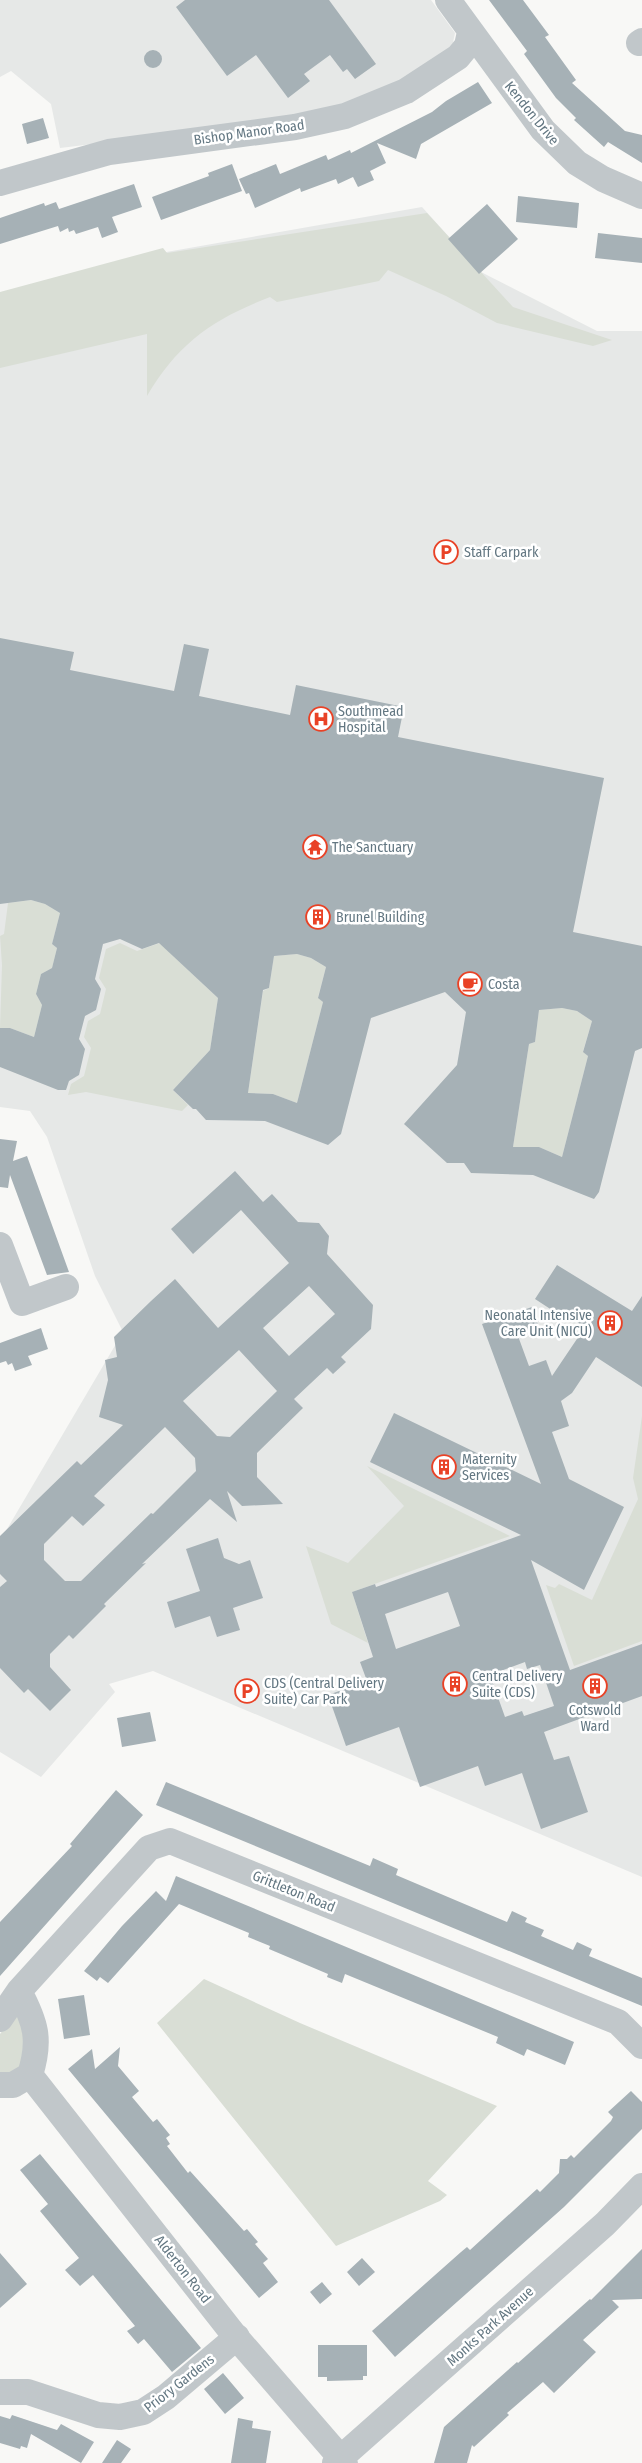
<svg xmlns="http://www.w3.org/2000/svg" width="642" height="2463" viewBox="0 0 642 2463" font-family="'Fira Sans Condensed',sans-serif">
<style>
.built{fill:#e6e8e7}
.green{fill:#d9ded5}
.building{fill:#a6b1b6;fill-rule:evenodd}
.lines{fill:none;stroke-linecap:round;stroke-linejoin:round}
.minor{stroke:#c1c7ca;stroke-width:26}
.labels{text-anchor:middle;stroke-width:5;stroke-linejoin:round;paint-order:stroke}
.street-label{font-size:14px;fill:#637782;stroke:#fff}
.poi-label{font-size:14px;fill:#637782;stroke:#fff;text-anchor:start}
</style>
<rect width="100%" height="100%" fill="#f8f8f6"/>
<path class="built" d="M0,0H431L455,33L452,47L406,78L343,109L292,120L60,148L51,104L11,71L0,77Z
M422,207L481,272L597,331H642V1877L153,1671L109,1684L115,1692L41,1777L0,1752V1541L123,1332L95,1276L47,1137L30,1111L0,1107V300L138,257Z"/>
<path class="green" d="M427,213L513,307L612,340L593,346L497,323L446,296L388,270L379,281L277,302L270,297C213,319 178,343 147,396V334L0,368V292L163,248L167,253Z
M31,900L45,904L60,913L52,944L57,948L52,968L41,974L36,994L42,1005L34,1037L10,1028H0L2,965L0,936L4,934L8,903Z
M181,931L170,953L218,998L210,1050L173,1090L188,1105L182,1111L86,1092L68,1095L71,1084L84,1076L91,1048L84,1037L88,1021L100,1014L106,989L99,978L106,949L120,943L137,951L160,943Z
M297,954L311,958L326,967L318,997L323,1002L297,1103L273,1094L248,1093L263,991L269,988L274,956Z
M562,1008L577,1011L592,1021L583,1051L588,1056L562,1157L539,1147H513L529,1044L535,1042L539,1010Z
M642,1416V1641L574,1666L546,1585L555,1588L559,1584L592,1600L638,1499L633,1478Z
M367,1466L510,1536L352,1592L368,1643L331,1624L306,1546L348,1563L404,1506Z
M204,1979L300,2023L497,2106L428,2181L447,2195L440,2201L336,2246L157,2023Z
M18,2011L27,2020L22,2066L11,2073L0,2074V2034Z"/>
<path class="building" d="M185,0H329L376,64L355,79L347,69L343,72L330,55L304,74L310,81L288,98L256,55L227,76L176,7Z
M489,0H523L549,35L545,37L576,80L572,83L625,131L642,135V163L608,142L604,147L574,120L576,118L556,98L524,54L527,51Z
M144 59a9 9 0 1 1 18 0a9 9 0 1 1-18 0Z
M478,82L492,103L421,144L416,159L377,143L386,163L370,171L374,180L358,187L353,177L338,184L336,179L301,192L300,188L255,208L249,193L246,194L239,179L276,164L280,174L326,155L328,160L350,150L351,153L432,112L446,101Z
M43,118L49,138L27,144L22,124Z
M232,164L242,191L161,220L152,197L209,176L208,173Z
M134,184L142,207L112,217L118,232L102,238L98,227L76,234L74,230L69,232L68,228L60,232L58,226L0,244V218L44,203L45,206L56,202L59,209Z
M518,196L579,203L577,228L516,222Z
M487,204L518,239L479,274L448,239Z
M598,233L642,238V263L595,258Z
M0,638L74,652L70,670L174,691L184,644L209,649L199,696L290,715L296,685L404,707L398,737L604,778L573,932L642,946V1048L635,1051L599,1192L594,1199L533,1175L471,1173L464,1163H447L404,1124L457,1065L466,1012L445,992L371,1018L341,1134L328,1145L265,1121L206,1120L196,1109H193L173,1090L210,1050L218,998L159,943L142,949L120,939L103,944L95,979L101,989L96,1010L85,1016L79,1039L85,1049L79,1075L69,1081L66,1090H58L0,1067V1028H10L34,1037L42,1005L36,994L41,974L52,968L57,948L52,944L60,913L45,904L31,900L0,904ZM297,954L311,958L326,967L318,998L323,1002L297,1103L273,1094L248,1093L263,990L269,988L274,956ZM562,1008L577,1011L592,1021L583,1052L588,1056L562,1157L539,1147H513L529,1044L535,1042L539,1010Z
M0,1139L17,1141L13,1161L27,1156L69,1272L47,1275L10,1175L8,1188L0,1187Z
M235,1171L263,1202L272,1194L298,1222L319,1223L329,1236L327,1254L373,1305L371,1329L341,1357L346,1362L333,1374L327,1368L294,1399L303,1408L257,1453V1477L283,1504L242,1506L227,1491L237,1522L210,1499L142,1564L146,1563L104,1604L106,1606L73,1639L69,1635L50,1654V1667L71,1690L50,1711L28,1689L24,1693L0,1668V1587L7,1581L0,1574V1536L77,1461L81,1465L123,1425L99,1417L108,1380L105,1360L117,1357L114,1337L151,1301L175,1279L218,1328L289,1263L241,1210L193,1254L171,1229ZM309,1286L335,1314L289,1356L263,1328ZM239,1350L277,1391L230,1437L217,1436L183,1401ZM165,1427L195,1458L196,1471L153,1514L151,1513L81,1581H65L44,1560V1544L72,1516L83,1526L105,1505L94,1496Z
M557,1265L632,1311L642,1296V1387L596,1357L572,1393L561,1401L569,1426L552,1432L569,1479L624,1507L584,1590L531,1560L570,1670L642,1644V1696L544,1732L554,1760L569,1756L588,1812L541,1829L522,1773L485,1786L478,1766L420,1787L399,1727L346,1746L328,1695L367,1681L360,1662L373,1657L352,1592L375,1584L376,1587L521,1535L370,1462L394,1413L541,1484L482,1324L532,1307L539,1328L518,1336L529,1366L546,1360L552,1376L585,1327L560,1311L558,1314L535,1299ZM448,1592L460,1626L396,1649L385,1614ZM525,1662L527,1669L540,1665L554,1706L524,1716L522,1711L505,1717L490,1675Z
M41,1328L48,1349L28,1356L32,1365L15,1371L12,1363L8,1365L6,1361L0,1363V1343Z
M218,1538L224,1558L239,1564L250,1560L263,1598L233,1608L240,1630L217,1637L210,1616L175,1628L167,1602L200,1591L186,1549Z
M150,1712L156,1741L122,1747L117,1718Z
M166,1782L370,1866L373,1858L398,1869L396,1875L507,1922L512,1911L527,1918L525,1922L544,1930L541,1936L573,1950L577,1942L592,1949L589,1956L642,1978V2006L156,1805Z
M116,1790L143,1815L0,1976V1922L72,1846L70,1844Z
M176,1876L574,2042L565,2065L527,2049L524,2056L496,2043L498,2037L345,1974L342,1983L327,1977L328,1974L269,1949L270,1946L248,1937L249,1933L179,1904L108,1983L100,1977L97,1981L84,1971L122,1926L156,1891L166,1901Z
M84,1995L90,2035L64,2039L58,1999Z
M120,2047L118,2066L139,2091L132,2097L153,2122L157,2119L170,2135L166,2138L170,2144L167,2146L188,2173L190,2171L244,2231L247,2229L258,2242L255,2244L268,2259L263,2263L278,2282L259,2298L68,2069L92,2049L95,2069Z
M631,2091L642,2102V2129L564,2207L395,2357L372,2331L461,2252L467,2247L470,2250L537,2189L540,2192L559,2173L560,2159H567L571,2155L574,2158L611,2121L613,2117L608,2112Z
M40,2154L201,2348L172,2372L144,2339L138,2344L127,2331L135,2326L93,2275L80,2286L65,2270L79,2258L40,2211L48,2204L20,2170Z
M642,2249V2299L612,2300L619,2307L583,2340L596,2352L554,2393L543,2382L507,2413L509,2415L474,2447L472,2445L467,2463H434L444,2427L517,2362L518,2363L590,2299L591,2300Z
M0,2253L27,2284L0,2308Z
M362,2258L375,2272L359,2286L347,2272Z
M322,2282L332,2294L320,2304L310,2292Z
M318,2345H367V2376H363V2380L327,2381V2377H318Z
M223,2373L244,2398L225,2414L204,2389Z
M12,2415L57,2430L61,2424L94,2442L81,2463L31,2434L27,2448L21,2446L20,2449L0,2443V2416L10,2419Z
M238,2418L253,2421L252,2428L271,2431L266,2463H231Z
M117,2440L131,2449L121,2463H102Z"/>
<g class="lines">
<path class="minor" d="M448,0L543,130L577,163L603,179L642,196
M639,43L642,41
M0,183L109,152L295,127L345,116L406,91L458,57L467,46L470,32
M0,1245L22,1303L66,1287
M0,2019L19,1991L149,1848L170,1841L618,2022L642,2046
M30,2075L235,2336L345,2463
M0,2085H13L30,2075C41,2040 36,2023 19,1991
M0,2392H28L98,2415L120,2417L143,2412L166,2397L237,2337
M335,2463L605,2224L642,2186"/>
</g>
<defs>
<g id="parking-ring" transform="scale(1.25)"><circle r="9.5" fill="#fff" stroke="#e94226" stroke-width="1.5"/><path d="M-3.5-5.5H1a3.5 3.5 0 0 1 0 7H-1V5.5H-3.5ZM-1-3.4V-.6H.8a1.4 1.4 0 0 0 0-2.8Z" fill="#e94226"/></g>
<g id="hospital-ring" transform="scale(1.25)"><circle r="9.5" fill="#fff" stroke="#e94226" stroke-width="1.5"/><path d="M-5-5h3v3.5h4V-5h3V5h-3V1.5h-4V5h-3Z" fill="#e94226"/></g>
<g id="temple-ring" transform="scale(1.25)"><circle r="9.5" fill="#fff" stroke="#e94226" stroke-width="1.5"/><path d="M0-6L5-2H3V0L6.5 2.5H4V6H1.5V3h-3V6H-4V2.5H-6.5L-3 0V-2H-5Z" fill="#e94226"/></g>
<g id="building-ring" transform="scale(1.25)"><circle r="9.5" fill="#fff" stroke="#e94226" stroke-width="1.5"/><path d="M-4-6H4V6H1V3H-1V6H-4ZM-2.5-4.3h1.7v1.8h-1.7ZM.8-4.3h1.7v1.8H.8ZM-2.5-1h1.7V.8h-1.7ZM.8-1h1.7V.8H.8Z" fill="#e94226"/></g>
<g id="cafe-ring" transform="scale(1.25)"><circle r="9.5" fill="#fff" stroke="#e94226" stroke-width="1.5"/><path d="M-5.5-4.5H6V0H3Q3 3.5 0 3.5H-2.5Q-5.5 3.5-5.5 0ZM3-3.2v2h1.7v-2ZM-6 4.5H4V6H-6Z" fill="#e94226"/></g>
</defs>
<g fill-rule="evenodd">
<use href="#parking-ring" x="446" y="552"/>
<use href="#hospital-ring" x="321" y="719"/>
<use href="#temple-ring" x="315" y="847"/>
<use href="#building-ring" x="318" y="917"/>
<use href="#cafe-ring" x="470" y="984"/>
<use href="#building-ring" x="610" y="1323"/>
<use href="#building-ring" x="444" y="1467"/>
<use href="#building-ring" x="455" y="1684"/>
<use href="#building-ring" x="595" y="1686"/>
<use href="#parking-ring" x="247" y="1691"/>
</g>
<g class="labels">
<g class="street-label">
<text transform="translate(532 113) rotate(51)" y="5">Kendon Drive</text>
<text transform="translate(249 132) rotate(-8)" y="5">Bishop Manor Road</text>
<text transform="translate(294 1891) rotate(22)" y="5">Grittleton Road</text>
<text transform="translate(183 2269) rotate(52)" y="5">Alderton Road</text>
<text transform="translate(490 2326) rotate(-42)" y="5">Monks Park Avenue</text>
<text transform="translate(179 2383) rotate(-38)" y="5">Priory Gardens</text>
</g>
<g class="poi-label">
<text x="464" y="557">Staff Carpark</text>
<text x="338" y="716">Southmead<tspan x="338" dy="16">Hospital</tspan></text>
<text x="332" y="852">The Sanctuary</text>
<text x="336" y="922">Brunel Building</text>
<text x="488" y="989">Costa</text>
<text x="592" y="1320" text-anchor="end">Neonatal Intensive<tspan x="592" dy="16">Care Unit (NICU)</tspan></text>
<text x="462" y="1464">Maternity<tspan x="462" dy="16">Services</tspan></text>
<text x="472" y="1681">Central Delivery<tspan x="472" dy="16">Suite (CDS)</tspan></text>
<text x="264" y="1688">CDS (Central Delivery<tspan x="264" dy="16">Suite) Car Park</tspan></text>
<text x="595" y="1715" text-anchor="middle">Cotswold<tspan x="595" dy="16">Ward</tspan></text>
</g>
</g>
</svg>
